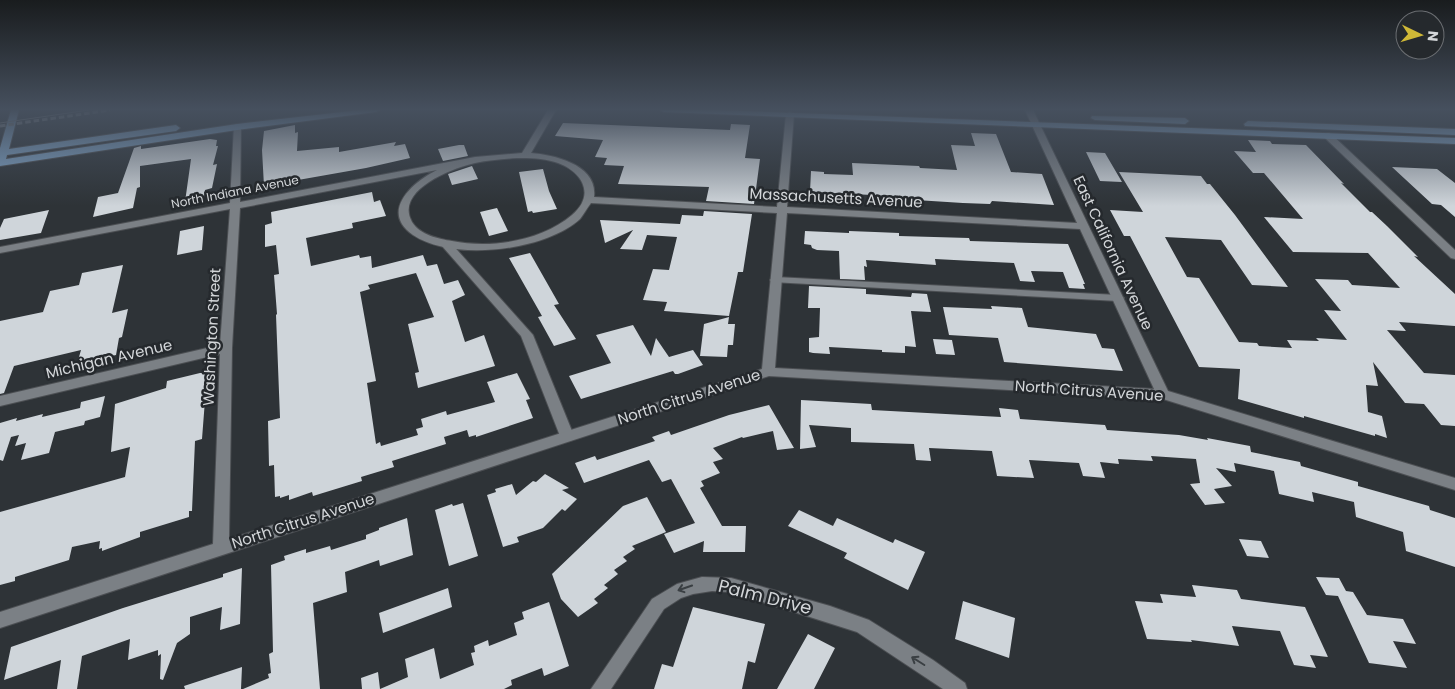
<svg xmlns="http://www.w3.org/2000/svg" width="1455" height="689" viewBox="0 0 1455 689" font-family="Poppins,sans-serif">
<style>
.building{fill:#cfd5da}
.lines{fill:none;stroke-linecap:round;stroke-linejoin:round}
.street-casing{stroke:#4c4f53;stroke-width:2}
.secondary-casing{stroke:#4c4f53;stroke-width:2}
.primary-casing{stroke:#4c4f53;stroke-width:2}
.street{fill:#7b8085;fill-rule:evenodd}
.secondary{fill:#7b8085;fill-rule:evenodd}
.primary{fill:#7fa3c6;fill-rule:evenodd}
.tram{stroke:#84888b;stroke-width:1}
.rail{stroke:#84888b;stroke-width:3;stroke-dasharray:5.5 3;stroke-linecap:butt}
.oneway{stroke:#3a3f43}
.labels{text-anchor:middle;stroke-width:5;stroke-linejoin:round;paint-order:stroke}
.far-street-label{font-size:12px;fill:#d3d6d9;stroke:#25292d}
.street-label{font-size:15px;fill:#d3d6d9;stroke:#25292d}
.near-street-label{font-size:18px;fill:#d3d6d9;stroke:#25292d}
</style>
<rect width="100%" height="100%" fill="#2e3337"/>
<path class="building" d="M563,123L730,130L731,124L750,125L745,158L760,159L754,204L706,201L709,187L618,184L624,166L604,165L607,158L595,157L603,140L555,136Z
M295,125V133L298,132L297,151L339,147V152L396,142L394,146L405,144L410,158L366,168L264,186L262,150L264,131Z
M971,133L996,134L1011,172L1042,174L1054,205L992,201L990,204L963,203L900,199L899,197L893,196L810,192L811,171L824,172V174L853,175L852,163L919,166L920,168L957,170L951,145L975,146Z
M210,139L217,140L216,146H218L213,165L217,164L212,188L205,190L204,197L185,202L191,159L140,166V187L137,188L133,208L93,217L98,197L118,193L134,148L141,146V149Z
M1248,140L1270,141L1272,144L1306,145L1344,184L1341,183L1370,212H1372L1387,226L1418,257L1414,256L1455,294V326L1399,322L1406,331L1387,330L1424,373L1455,375V426L1441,425L1424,404L1405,403L1373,362L1378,386L1366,385L1368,412L1382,416L1387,438L1375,434V436L1304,416V418L1238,399L1240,369L1199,367L1130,236H1124L1110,210L1143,212L1119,172L1201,176L1207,184H1210L1235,215L1288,287L1252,285L1221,240L1165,237L1187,277L1199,278L1239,342L1257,343L1259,346L1292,348L1287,340L1319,341L1316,338L1347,340L1324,310L1341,311L1315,279L1348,280L1352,285L1400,288L1368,253L1293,252L1264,217L1303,219L1264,173H1253L1234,151L1256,152Z
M459,145H464L468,156L443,161L438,149Z
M1086,152L1105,153L1122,182L1100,181Z
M472,166L478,179L452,185L448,174Z
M1392,167L1437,169L1455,183V217L1441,205L1432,204Z
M543,169L549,191L557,209L533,213L532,211L528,212L519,172Z
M372,192L374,202L380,200L386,216L352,223L353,228L306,238L311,266L359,255L360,258L371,256L372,268L423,255L427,266L437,264L444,284L458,280L465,295L452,301L465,342L484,335L495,366L418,388L415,373L419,372L408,324L434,317L416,273L368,285L370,289L360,292L376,381L367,383L376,444L380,442L381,446L418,435L416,429L423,427L421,419L446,411L447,415L495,402L487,382L517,373L530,399L526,400L533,418L476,437V435L469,437L467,430L444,437L446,444L392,461L394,467L361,477L362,481L313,496L312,492L289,500V495L280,498V496L275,497L274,465L269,466L268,421L280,418L276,315L277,314L274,275L279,274L276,245L265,247V225L272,223L271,212Z
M497,208L508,231L489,236L480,212Z
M49,210L41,233L0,240V228L4,219Z
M704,211L752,214L743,272H738L729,316L664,311L667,302L643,300L653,269L669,270L677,237L647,235L642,250L620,249L633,230L605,243L600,220L680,224L682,215L703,216Z
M204,226L202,250L177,255L180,231Z
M805,231L849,233V231L875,232L899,233V236L969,238L970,241L1068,244L1085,284H1083L1085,289L1069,288L1063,272L1031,271L1035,282L1020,281L1014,263L973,261L935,259L936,265L866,260L867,267L864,266L865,280L840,279L839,251L817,250L812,248L811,245L804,244Z
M530,253L559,304L554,305L576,339L554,346L538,317L542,316L509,258Z
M123,265L112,313L128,309L122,337L119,338L116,355L77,364L81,350L14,366L4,393L0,394V321L43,312L50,291L79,285L82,273Z
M809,286L866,289V294L911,297L912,293L927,294L931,312L911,311L916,347L905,346V353L882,352V350L829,347L830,354L813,353L809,352V338L819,337L820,308H808Z
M991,306L1022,308L1028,327L1096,334L1102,348L1114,349L1123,371L1004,362L998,338L949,335L943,307L992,309Z
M729,317L728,324H735L733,345H728L727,357L700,356L704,324Z
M633,325L651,356L656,338L669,357L693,350L703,365L678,374H675L673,371L581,399L569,376L611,363L596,335Z
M933,339L952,340L955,355L936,354Z
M200,373H206L205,400L202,439L195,441L192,511H189V517L140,532V537L102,551V548L99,549L100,541L72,547L69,560L15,577V581L0,585V512L125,477L130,447L111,452L115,404L166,388L167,381Z
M105,396L100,417L85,421L84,425L55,432L49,453L21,460L26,443L15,446L19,435L11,437L3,461L0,460V423L17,418L16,421L43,414L42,417L80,408L81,402Z
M801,400L871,404L872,410L1001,417L999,408L1018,410L1020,419L1105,425L1107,430L1179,435L1208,440L1207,438L1250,446L1251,452L1300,462L1301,466L1358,482V486L1429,506L1430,510L1455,518V567L1406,551L1403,532L1356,517L1354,502L1312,492L1314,502L1279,494L1274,471L1234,463L1236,472L1216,468L1232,486L1214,489L1225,503L1205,505L1190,484L1200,483L1196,459L1151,456L1153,461L1118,459L1119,464L1100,462L1105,478L1083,476L1079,463L1029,460L1034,478L997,476L992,451L929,448L931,461L916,460L914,444L851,442V428L809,425L816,447L800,449Z
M769,405L794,448L777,450L773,431L743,438L742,437L713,448L723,459L713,462L720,473L701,481L704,486L700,488L722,526H746L745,552H703L704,541L674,553L664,534L695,523L671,479L662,482L649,460L584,483L575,463L595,456L597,460L655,441L652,437L669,431L671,435L729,415Z
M545,474L569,488L562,490L577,499L565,511L562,509L543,528L517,537L519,542L503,547L487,495L496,492L495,489L512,484L516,495L533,481L536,482Z
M647,497L666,532L632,546L635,549L623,557L627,561L614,570L618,574L604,585L608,588L594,599L598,603L578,617L561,599L552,574L623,506Z
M463,503L478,556L449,566L435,510L452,504L453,506Z
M799,510L833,526L837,518L893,543L895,539L925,552L908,590L844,558L847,553L788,526Z
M407,518L413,555L380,566L379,560L345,572L347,592L313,603L320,689H243L269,678L268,674L271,673L269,654L273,652L271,565L285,560L284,556L306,549V553L330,546L331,550L366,539V535L379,530V528Z
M1239,539L1261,541L1269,558L1247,556Z
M242,568L240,624L220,630L222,607L190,617V634L177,643L163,680L160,679L161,654L158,656V650L128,660L130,639L82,656L77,689H57L61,660L4,680L11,647L123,608L223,577V574Z
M1316,577L1339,578L1346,591L1353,592L1367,615L1403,619L1416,644L1393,641L1407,668L1369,663L1338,596L1326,595Z
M1192,585L1237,590L1241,599L1305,607L1328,657L1310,655L1316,668L1294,665L1280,631L1232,626L1239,646L1191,640L1192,642L1147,639L1135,601L1163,603L1160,594L1196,597Z
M448,588L452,607L383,633L379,613Z
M963,601L1015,618L1009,658L955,639Z
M549,602L569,666L544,676L542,668L511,680L512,685L504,689H380L408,677L405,659L434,648L440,679L474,665L471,653L475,652L474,646L488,640L489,646L517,635L514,623L524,619L522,612Z
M693,607L765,624L755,663L748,661L742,689H654L662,664L673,667Z
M808,634L835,648L814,689H777Z
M242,667L241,689H185L184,686Z
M378,672L380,689H362L361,678Z"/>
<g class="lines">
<g class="street-casing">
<path id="street" d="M446,241L450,242L533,335L574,436L572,440L567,441L562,440L560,436L521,336L442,246L441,244Z
M776,277L1118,295L1124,298L1118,301L772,282L770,280L772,278Z
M702,577L731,578L830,606L869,620L933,660L965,683L967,689H943L857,632L731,592L712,591L693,594L681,598L664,609L611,689H591L652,599L677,584Z"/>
</g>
<g class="secondary-casing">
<path id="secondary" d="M548,110H556L531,153C555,155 598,165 594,197L777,207L786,114L790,112L794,114L787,207L1077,223L1025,110H1033L1168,391L1455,478V490L1163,399L769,376L0,628V612L213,544L220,354L0,406V396L220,345L230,209L0,253V247L230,203L234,125L241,127L240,202L475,157L522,153ZM517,158C530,158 542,158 555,162C581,170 597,194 572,215C541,241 491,249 452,241C439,239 420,235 412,222C394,190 453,168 475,163C489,160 503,159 517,158ZM437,170C413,182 379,211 413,235C453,262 545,251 580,219C584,214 587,208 591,203L777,213L762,369L229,539L232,348L240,208ZM787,213L1080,229L1154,389L775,368Z
M1328,133L1331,134L1455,250V259L1451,258L1325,138V134Z"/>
</g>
<g class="primary-casing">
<path id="primary" d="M11,110H19L9,149L176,125L180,128L176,131L7,155L6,159L237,124L360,110H380L376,112L237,130L0,166V148Z
M660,110H715L1455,138V144L664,112Z
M1092,116L1185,118L1189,121L1185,124L1095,120L1091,118Z
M1248,121L1455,129V135L1245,126L1244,124Z"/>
</g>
<use href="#street" class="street"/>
<use href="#secondary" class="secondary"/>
<use href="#primary" class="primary"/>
<path class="tram" d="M0,123L89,110"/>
<path class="rail" d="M0,126L110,110"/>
</g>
<defs><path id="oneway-shaft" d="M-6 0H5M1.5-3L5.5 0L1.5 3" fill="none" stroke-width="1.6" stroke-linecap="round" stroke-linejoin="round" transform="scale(1.25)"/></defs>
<g class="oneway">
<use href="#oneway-shaft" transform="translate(685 588) rotate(161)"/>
<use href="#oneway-shaft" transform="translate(918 661) rotate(-148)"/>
</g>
<linearGradient id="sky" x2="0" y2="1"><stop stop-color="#191c1e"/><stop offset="0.53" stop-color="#46505e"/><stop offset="1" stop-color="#46505e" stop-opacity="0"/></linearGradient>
<rect width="1455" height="206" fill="url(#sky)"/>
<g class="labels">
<g class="far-street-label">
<text transform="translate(235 192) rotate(-11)" y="4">North Indiana Avenue</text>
</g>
<g class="street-label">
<text transform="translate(836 198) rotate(3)" y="5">Massachusetts Avenue</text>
<text transform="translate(1113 253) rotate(65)" y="5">East California Avenue</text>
<text transform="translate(212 337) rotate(-87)" y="5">Washington Street</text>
<text transform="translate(109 359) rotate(-13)" y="5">Michigan Avenue</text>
<text transform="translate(1089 391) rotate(4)" y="5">North Citrus Avenue</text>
<text transform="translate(689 397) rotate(-18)" y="5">North Citrus Avenue</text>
<text transform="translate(303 521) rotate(-18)" y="5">North Citrus Avenue</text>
</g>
<g class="near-street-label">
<text transform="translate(765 597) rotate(14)" y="6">Palm Drive</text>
</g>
</g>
<g transform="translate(1420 35) rotate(95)"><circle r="24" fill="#25292d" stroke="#6b6e72"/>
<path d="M0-4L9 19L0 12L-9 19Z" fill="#cfb837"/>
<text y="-8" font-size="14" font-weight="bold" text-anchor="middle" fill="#d3d6d9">N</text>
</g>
</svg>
